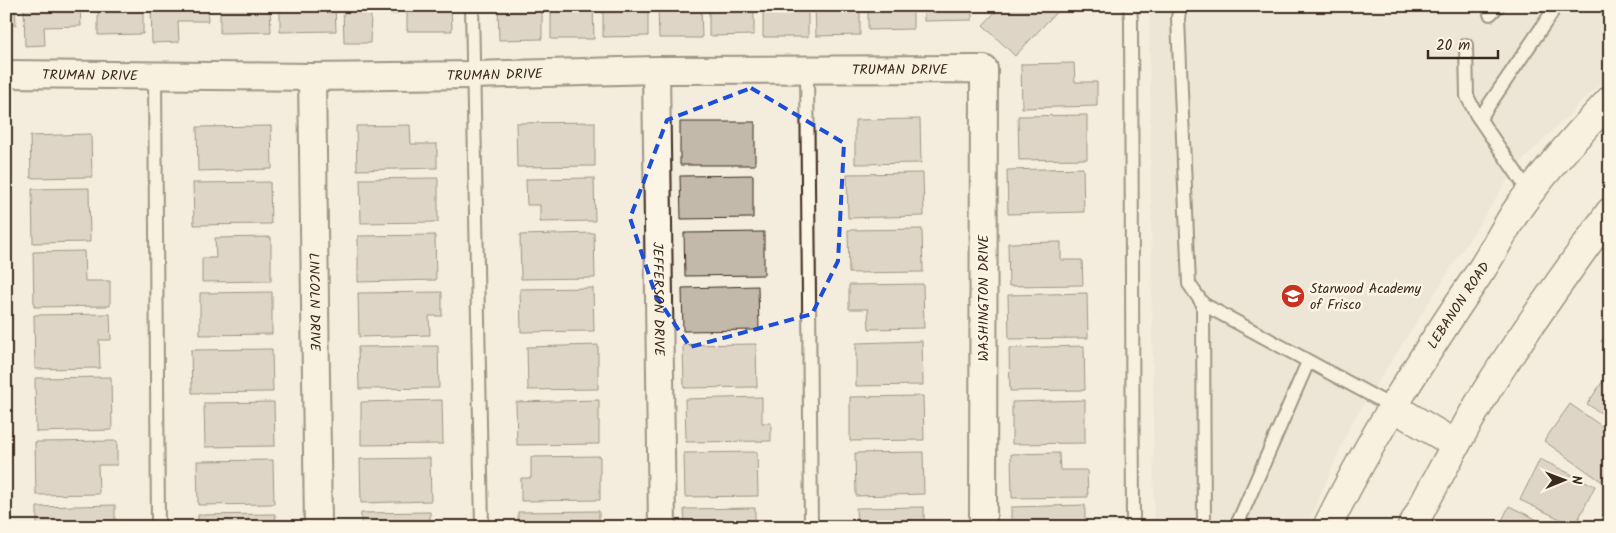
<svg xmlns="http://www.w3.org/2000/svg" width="1616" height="533" viewBox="0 0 1616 533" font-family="Kalam,sans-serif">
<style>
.built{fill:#e5ddce}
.building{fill:#c3b9aa;stroke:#3b2a1e}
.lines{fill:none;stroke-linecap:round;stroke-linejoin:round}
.lane-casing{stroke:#3b2a1e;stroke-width:16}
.street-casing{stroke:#3b2a1e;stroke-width:30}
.secondary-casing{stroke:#3b2a1e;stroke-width:31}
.lane{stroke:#fcf5e5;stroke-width:12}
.street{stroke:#fcf5e5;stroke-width:26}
.secondary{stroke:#fcf5e5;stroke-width:28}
.marked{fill:none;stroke:#1d4ed8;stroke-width:4;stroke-dasharray:10 6;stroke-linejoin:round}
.labels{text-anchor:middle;stroke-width:5;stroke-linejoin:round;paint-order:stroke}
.street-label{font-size:14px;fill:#3b2a1e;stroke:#fcf5e5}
.poi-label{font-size:14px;fill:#3b2a1e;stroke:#fcf5e5;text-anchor:start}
</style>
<rect width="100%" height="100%" fill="#f4eddd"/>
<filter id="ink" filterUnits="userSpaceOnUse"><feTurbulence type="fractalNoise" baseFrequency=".02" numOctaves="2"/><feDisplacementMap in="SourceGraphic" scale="10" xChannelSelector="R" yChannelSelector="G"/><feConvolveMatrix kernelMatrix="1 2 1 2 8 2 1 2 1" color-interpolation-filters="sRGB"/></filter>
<g filter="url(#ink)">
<path class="built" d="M1149,6H1610V74L1516,167L1351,424L1307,527H1154Z"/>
<path class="building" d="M6,6H15L16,25H6Z
M24,6H80L81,26L44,27L45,45L25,46Z
M98,6H143V34L98,35Z
M151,6H207L208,21H178L179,42L152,43Z
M220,6H270L271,32L220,33Z
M280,6H335L336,31L280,32Z
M343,6H397V14H371L370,43H344Z
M407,6H451L452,31H407Z
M498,6H542V39L499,40Z
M551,6H593L594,39H551Z
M603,6H648V36L603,37Z
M658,6H701L702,38H659Z
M709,6H754V35L709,36Z
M763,6H808V37H763Z
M815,6H860V35L816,36Z
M868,6H913V29L868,30Z
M924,6H972V20L924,21Z
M1001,6H1062L1015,56L983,25Z
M1074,63L1075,82H1097V106L1022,108L1021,64Z
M1087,115V159L1019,160L1018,116Z
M920,119L921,163L855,164V120Z
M595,122V166L517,167L516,123Z
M680,122H755V165H680Z
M410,125L411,144H437V168L357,170L356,126Z
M271,126L272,169L198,171L197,127Z
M91,134L92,177L31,178L30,136Z
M1083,168L1084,212L1008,214L1007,170Z
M923,173L924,216L848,218L847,174Z
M753,175V218L681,219L680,176Z
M438,178V222L361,223L360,179Z
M594,178L595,221L540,222V205H527L526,179Z
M270,182L271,224L194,225L193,183Z
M89,188L90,242L33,243L32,189Z
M922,229L923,272L849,273L848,230Z
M764,232V275L685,276L684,233Z
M594,233L595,278L521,279L520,235Z
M435,235L436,280L358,282V236Z
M271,237V281L202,282V258H216L215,238Z
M1061,242V260H1082L1083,285L1009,286L1008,243Z
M84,251L85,281H110V306L34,307L33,252Z
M923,284L924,328L869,329L868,309H849V285Z
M758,286L759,330L683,331L682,288Z
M593,288L594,331L521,332L520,289Z
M272,292V334L200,335V293Z
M442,292V316H429L430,335L359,337L358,293Z
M1087,293L1088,338L1009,339L1008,295Z
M110,314L111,340H99L100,368L35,369L34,315Z
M1610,331V348L1601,341Z
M922,341L923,385L856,386V343Z
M756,344L757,387L684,388L683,345Z
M598,345V389L528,390L527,347Z
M438,346L439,388L359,389L358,347Z
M1084,346L1085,390L1010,391L1009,348Z
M272,349L273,392L192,393L191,350Z
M1610,371V419L1587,404Z
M111,377L112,430L36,432L35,378Z
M923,396L924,440L850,441V397Z
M762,397V423H771V441L686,442L685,399Z
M442,400L443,444L361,445V402Z
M599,400V444L517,445L516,402Z
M1085,400V443L1012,444V402Z
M274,402L275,446L205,447L204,403Z
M1570,404L1610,432V468L1601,481L1544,441Z
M117,441V465H98L99,494L36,495L35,442Z
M757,452L758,496L685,497L684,453Z
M923,452L924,494L856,496L855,453Z
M1059,453L1060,470H1087L1088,497L1012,498L1011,454Z
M600,456V500L521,501V478H531V457Z
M430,458L431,501L361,503L360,459Z
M1540,459L1595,486L1575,526L1520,500Z
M273,460L274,504L198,505L197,461Z
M115,505V527H37V507Z
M1085,505V527H1011V507Z
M1509,506L1552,527H1499Z
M924,507V527H857L856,508Z
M755,508V527H685L684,509Z
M599,511V527H518V512Z
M430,512V527H361V513Z
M275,514L276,527H198V515Z"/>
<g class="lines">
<g class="lane-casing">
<path id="lane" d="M472,6L482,527
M1130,6L1131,20L1133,527
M1180,6L1178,18L1189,284L1203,304L1393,407
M1490,14L1498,6
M1466,45L1467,96L1476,114L1530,193
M807,69L811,527
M155,75L158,527
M1480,118L1551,14L1552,6
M1203,304L1204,527
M1236,527L1308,362"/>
</g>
<g class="street-casing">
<g id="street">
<path id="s1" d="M656,70L662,527"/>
<path id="s2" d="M6,74L312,77L473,75L656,70L984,69L983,527"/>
<path id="s3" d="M312,77L318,527"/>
</g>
</g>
<g class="secondary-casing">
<g id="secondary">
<path d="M1393,407L1455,444"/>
<path id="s4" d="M1327,527C1371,437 1426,352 1482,269C1495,249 1505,227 1519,207C1546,169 1578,134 1610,100"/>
<path d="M1412,527C1436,481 1460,435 1487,390C1525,329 1568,271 1610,212"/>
</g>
</g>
<use href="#lane" class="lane"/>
<use href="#street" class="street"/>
<use href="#secondary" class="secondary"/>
</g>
</g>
<path d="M0 0H1616V533H0ZM751,88L844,143L838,261L812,314L690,347L656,296L630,218L667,120Z" fill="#f4eddd" fill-opacity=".55" fill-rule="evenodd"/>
<path class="marked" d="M751,88L844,143L838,261L812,314L690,347L656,296L630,218L667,120Z"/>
<defs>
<g id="school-disc" transform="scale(1.25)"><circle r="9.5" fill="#c8321e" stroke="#fcf5e5"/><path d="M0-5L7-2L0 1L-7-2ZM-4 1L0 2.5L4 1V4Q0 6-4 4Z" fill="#fff"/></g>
</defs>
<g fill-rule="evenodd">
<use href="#school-disc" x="1293" y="296"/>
</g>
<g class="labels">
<g class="street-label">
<text dy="5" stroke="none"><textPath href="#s2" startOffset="894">TRUMAN DRIVE</textPath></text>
<text dy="5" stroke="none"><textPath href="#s2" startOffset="489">TRUMAN DRIVE</textPath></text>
<text dy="5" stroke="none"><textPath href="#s2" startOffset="84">TRUMAN DRIVE</textPath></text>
<text dy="5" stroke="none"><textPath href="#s1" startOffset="229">JEFFERSON DRIVE</textPath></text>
<text transform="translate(983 298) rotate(-90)" y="5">WASHINGTON DRIVE</text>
<text dy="5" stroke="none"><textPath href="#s3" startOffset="225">LINCOLN DRIVE</textPath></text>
<text dy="5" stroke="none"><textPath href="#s4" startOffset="258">LEBANON ROAD</textPath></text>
</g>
<g class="poi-label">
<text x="1310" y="293">Starwood Academy<tspan x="1310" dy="16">of Frisco</tspan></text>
</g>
</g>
<rect width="1616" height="533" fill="none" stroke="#fcf5e5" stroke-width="25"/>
<rect x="12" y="12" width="1591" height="508" fill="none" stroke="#3b2a1e" stroke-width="2" filter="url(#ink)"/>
<g transform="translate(1564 480) rotate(89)" stroke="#fcf5e5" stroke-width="4" paint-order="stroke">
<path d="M0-4L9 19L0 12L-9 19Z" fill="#3b2a1e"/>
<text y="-8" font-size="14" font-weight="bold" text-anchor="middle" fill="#3b2a1e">N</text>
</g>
<path d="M1428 50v8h70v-8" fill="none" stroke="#3b2a1e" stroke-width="2.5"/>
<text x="1436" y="50" font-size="15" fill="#3b2a1e" stroke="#fcf5e5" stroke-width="4" paint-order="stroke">20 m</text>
</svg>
